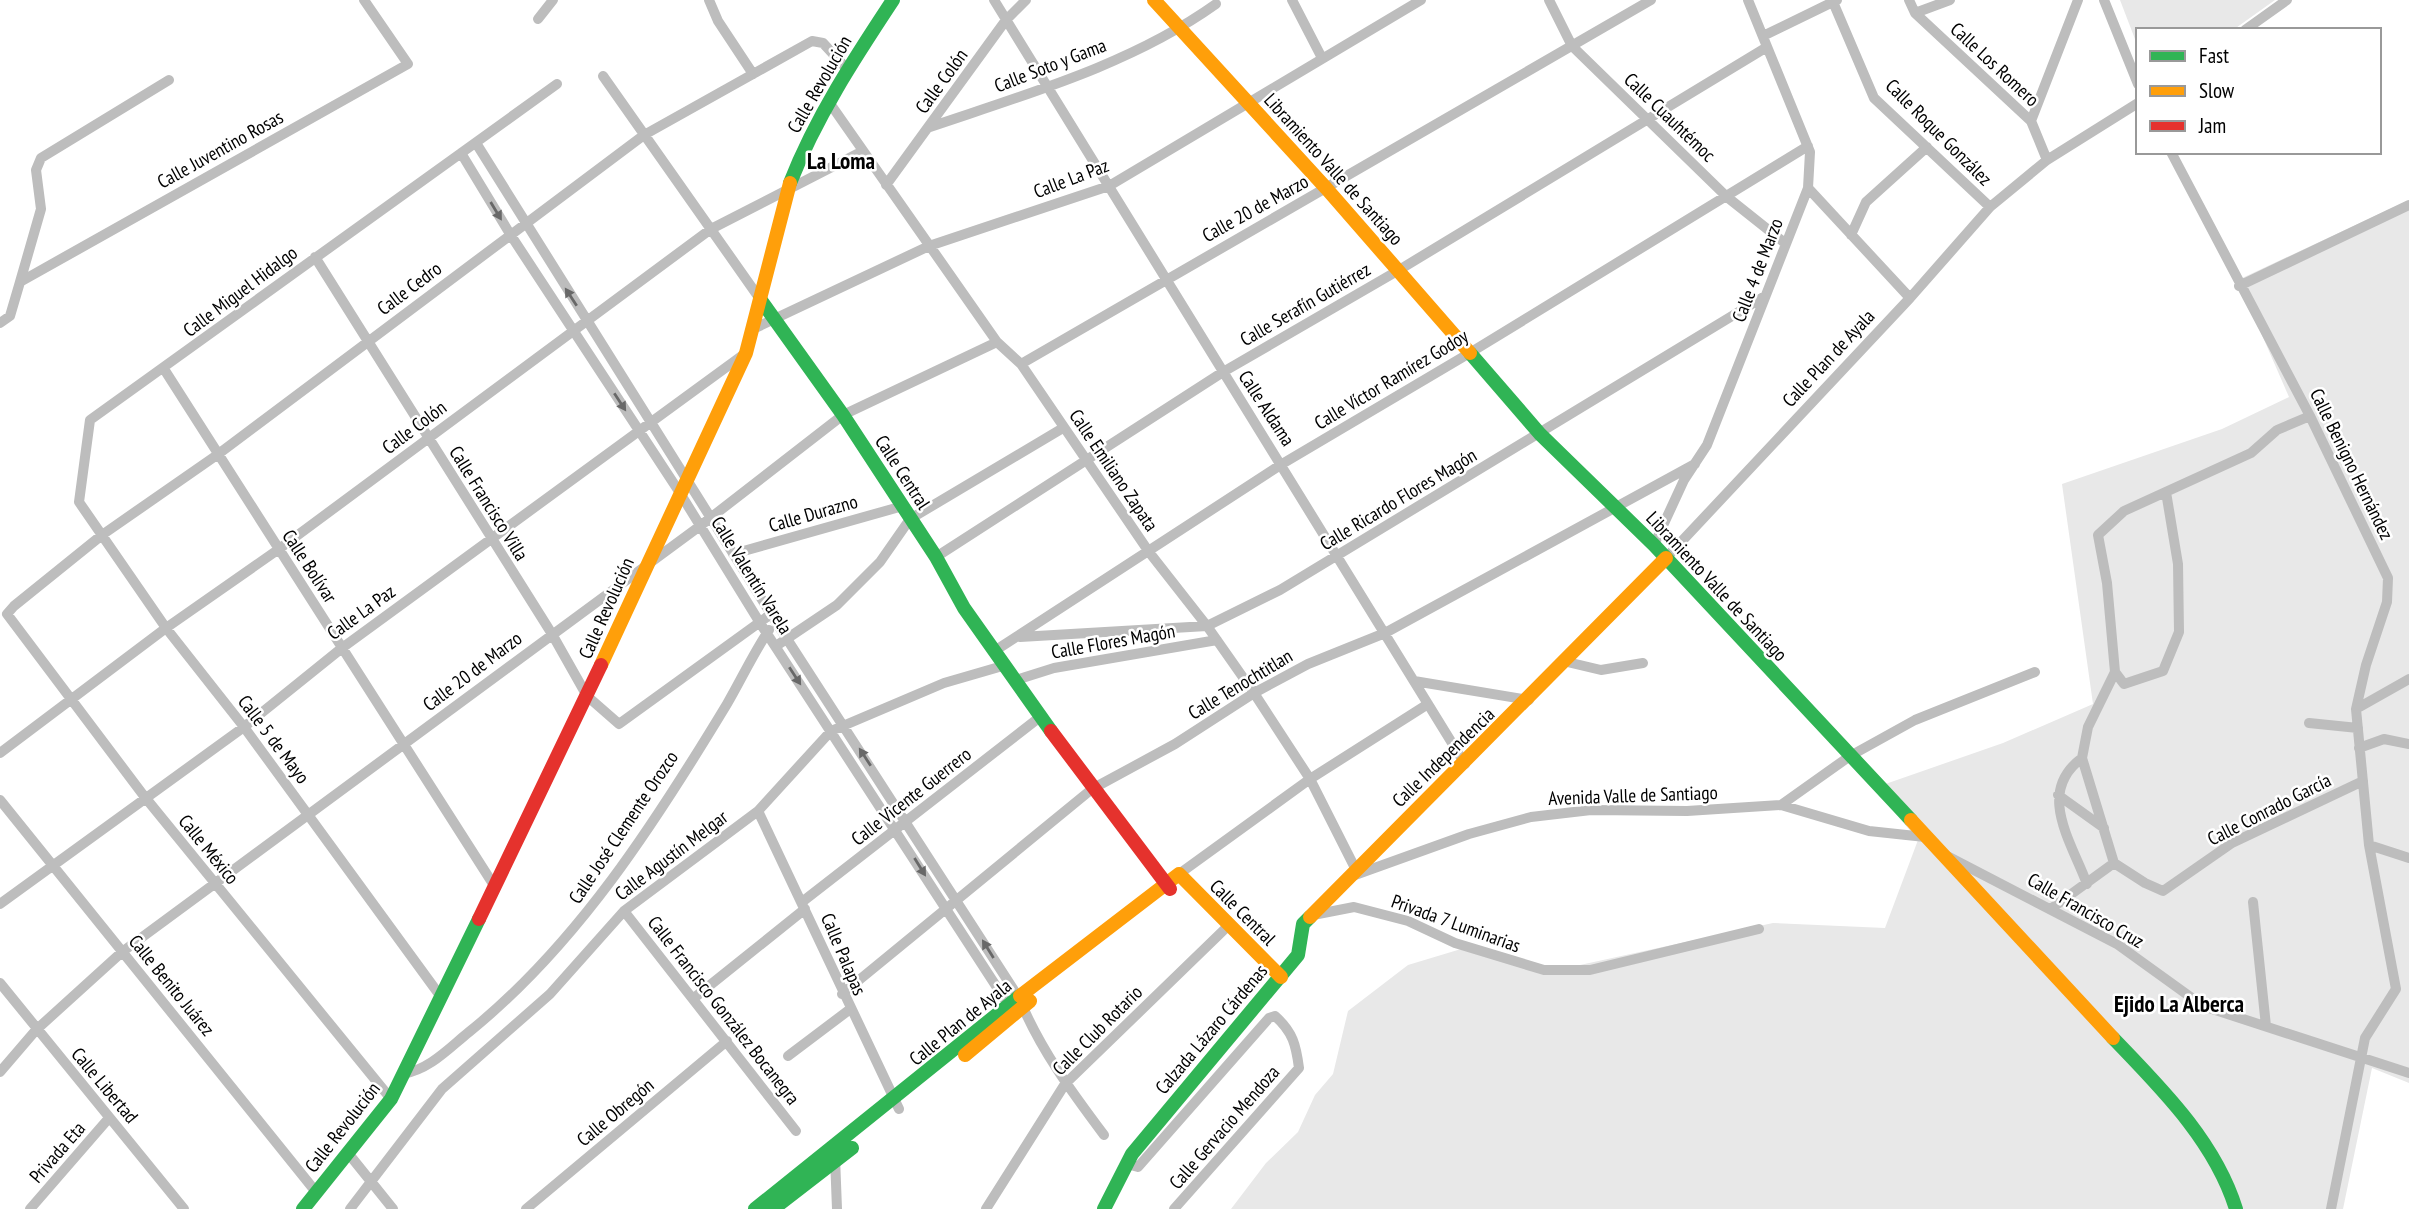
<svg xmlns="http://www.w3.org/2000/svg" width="2409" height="1209" viewBox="0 0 2409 1209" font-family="'PT Sans Narrow',sans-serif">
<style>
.green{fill:#e8e8e8}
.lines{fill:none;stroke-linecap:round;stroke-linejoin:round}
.street{stroke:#bdbdbd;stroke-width:10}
.fast{stroke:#30b455;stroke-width:14}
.slow{stroke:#ff9f0a;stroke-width:14}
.jam{stroke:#e5322d;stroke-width:14}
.oneway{fill:#686868}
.labels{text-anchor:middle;stroke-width:5;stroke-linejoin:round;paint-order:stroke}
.street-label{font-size:19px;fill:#000;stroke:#fff}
.quarter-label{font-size:23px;font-weight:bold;fill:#000;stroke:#fff}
</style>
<rect width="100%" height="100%" fill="#fff"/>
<path class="green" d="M2120,0H2275L2233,30H2138V47Z
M2409,200V1083L2372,1068L2343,1209H1231L1266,1163L1298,1132L1315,1095L1333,1074L1348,1011L1408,965L1471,946L1557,970L1773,923L1885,928L1918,840L1874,788L2003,743L2093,704L2062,484L2222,429L2289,397L2238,280Z"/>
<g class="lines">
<path class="street" d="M709,0L718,21L753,74
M994,0L1465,764
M1292,0L1322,58
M1549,0L1572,46L1727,197L1786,244
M1909,0L1915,13L2031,121L2047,160
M2104,0L2138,84
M1833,2L1874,98L1990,207
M1915,13L1950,0
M538,19L553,0
M2245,30L2287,0
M1763,36L1837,0
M603,76L760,299
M829,102L997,342L1021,364L1149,552L1207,626L1254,693L1310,779L1355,868
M2031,121L2078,0
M930,127C1027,94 1132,64 1216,4
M476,143L776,622L1019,998C1040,1049 1071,1091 1104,1135
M2171,152L2310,416L2388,578L2387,602L2366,665L2356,709L2369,845L2396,989L2365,1038L2331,1209
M461,153L510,234L680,493L760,623L1011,1009
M886,185L1006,20L1026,0
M1808,188L1910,298
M1851,235L1866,202L1927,147
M315,257L552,634L587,696L619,724L771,614
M20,282L41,209L36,170L41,158L169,80
M2239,286L2409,205
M0,323L10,316L20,282L408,64L364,0
M751,330L929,246L1109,186L1421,0
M1021,364L1651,0
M164,369L495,887
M1654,545L1684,480L1707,445L1808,188L1810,152L1748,0
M733,554L903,506
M936,557L1223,372L1399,270L1767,47
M1666,558L1910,298L1990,207L2047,160L2138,103
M1020,637L1207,626L1280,590L1765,296
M776,646L837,605L880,562L910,519L1063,428
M996,650L1282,464L1468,354L1808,146
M1563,661L1601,670L1643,663
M2115,672L2124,684L2163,671L2179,632L2178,564L2166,492
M1016,680L1054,668L1217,640
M1414,681L1529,700
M2356,709L2409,679
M2309,723L2358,728
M2359,748L2384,739L2409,744
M0,753L166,628L279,549L711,229L863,151
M2082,758L2114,863
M2058,795L2104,828
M0,800L316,1192
M1781,805L1850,756L1915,720L2035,672
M758,811L899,1109
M2369,845L2409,858
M1947,856L2117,944L2203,1006L2409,1073
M1179,874L1310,779L1428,704
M1355,875L1469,834L1531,817L1591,810L1687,811L1781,805L1869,831L1925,837
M2087,884C2071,841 2036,792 2082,758L2088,727L2115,672L2107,583L2098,535L2124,511L2251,453L2277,430L2310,416
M802,902L1040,717
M2253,902L2266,1026
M0,904L244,727L342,648L743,355
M2052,908L2114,863L2145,883L2163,891L2232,843L2363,781
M624,911L796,1131
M1313,915L1354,907L1408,921L1455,943L1544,970H1590L1759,929
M0,983L184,1209
M842,994L1092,789L1175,744L1254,693L1308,664L1385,633L1695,464
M441,997L244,727L166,628L79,502L90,420L557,84
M694,998L805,909
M788,1056L849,1010
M0,1072L36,1030L122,952L700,526L843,415L997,342
M403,1074C430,1069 448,1049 469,1032C577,945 655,823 727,704C741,680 753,654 769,630
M391,1099L144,796L7,614L14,606L102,535L217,455L644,135L812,41L823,43L847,69
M348,1153L393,1209
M835,1157L837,1209
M1127,1164L1138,1167L1269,1018L1275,1016C1293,1032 1296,1045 1299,1068L1174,1209
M30,1209L109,1118
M350,1209L442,1089L550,994L624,911L758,811L831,731L944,683L1006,665
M526,1209L727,1041
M986,1209L1065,1084L1229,925"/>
<path class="fast" d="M790,183C816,117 854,59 893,0
M760,299L843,415L936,557L964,608L1051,731
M1470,353L1540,434L1654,545L1911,820
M2113,1038C2161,1088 2215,1141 2236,1209
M303,1209L391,1099L479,919
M755,1209L1020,996
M773,1209L852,1148
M1104,1209L1132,1154L1298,955L1303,924L1310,917"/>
<path class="slow" d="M1154,0L1326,188L1470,353
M601,665L746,353L790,183
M1911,820L2113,1038
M1310,917L1666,558
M1020,996L1179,874L1281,977
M965,1055L1030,1001"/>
<path class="jam" d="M1051,731L1170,889
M479,919L601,665"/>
</g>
<defs><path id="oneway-solid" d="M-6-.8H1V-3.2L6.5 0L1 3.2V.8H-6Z" transform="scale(1.75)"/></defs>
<g class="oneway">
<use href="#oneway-solid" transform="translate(496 211) rotate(59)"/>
<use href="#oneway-solid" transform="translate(571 297) rotate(-123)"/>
<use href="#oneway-solid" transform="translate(620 402) rotate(57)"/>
<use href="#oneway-solid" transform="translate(795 676) rotate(57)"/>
<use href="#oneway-solid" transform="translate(865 757) rotate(-123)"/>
<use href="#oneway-solid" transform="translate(920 867) rotate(58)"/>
<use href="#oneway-solid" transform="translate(988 949) rotate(-122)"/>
</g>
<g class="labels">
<g class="street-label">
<text transform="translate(1995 64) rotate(43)" y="7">Calle Los Romero</text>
<text transform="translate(1050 65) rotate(-21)" y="7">Calle Soto y Gama</text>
<text transform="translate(941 81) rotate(-54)" y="7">Calle Colón</text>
<text transform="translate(819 84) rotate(-60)" y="7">Calle Revolución</text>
<text transform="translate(1670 117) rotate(44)" y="7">Calle Cuauhtémoc</text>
<text transform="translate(1939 132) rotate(45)" y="7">Calle Roque González</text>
<text transform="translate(220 149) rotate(-29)" y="7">Calle Juventino Rosas</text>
<text transform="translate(1334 169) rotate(48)" y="7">Libramiento Valle de Santiago</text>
<text transform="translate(1071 178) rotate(-21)" y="7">Calle La Paz</text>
<text transform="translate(1255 208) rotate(-29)" y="7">Calle 20 de Marzo</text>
<text transform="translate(1757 270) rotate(-69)" y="7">Calle 4 de Marzo</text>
<text transform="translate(409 288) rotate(-37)" y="7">Calle Cedro</text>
<text transform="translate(240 291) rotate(-37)" y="7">Calle Miguel Hidalgo</text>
<text transform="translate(1305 304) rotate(-30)" y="7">Calle Serafín Gutiérrez</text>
<text transform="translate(1828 358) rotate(-47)" y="7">Calle Plan de Ayala</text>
<text transform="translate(1391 379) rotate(-31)" y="7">Calle Víctor Ramírez Godoy</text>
<text transform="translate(1267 408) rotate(57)" y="7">Calle Aldama</text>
<text transform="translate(414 427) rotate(-37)" y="7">Calle Colón</text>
<text transform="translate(2352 464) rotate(64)" y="7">Calle Benigno Hernández</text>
<text transform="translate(1114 470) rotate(56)" y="7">Calle Emiliano Zapata</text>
<text transform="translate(903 472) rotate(57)" y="7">Calle Central</text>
<text transform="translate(1398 499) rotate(-31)" y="7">Calle Ricardo Flores Magón</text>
<text transform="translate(489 503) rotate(58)" y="7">Calle Francisco Villa</text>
<text transform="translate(813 513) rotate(-16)" y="7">Calle Durazno</text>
<text transform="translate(310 566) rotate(57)" y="7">Calle Bolívar</text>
<text transform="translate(752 575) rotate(58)" y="7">Calle Valentín Varela</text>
<text transform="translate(1717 586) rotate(47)" y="7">Libramiento Valle de Santiago</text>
<text transform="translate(606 608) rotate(-66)" y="7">Calle Revolución</text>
<text transform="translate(361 612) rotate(-36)" y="7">Calle La Paz</text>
<text transform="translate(1113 641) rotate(-10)" y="7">Calle Flores Magón</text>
<text transform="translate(472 671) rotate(-37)" y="7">Calle 20 de Marzo</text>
<text transform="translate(1240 684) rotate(-31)" y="7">Calle Tenochtitlan</text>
<text transform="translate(274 739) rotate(53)" y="7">Calle 5 de Mayo</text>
<text transform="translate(1443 757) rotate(-44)" y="7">Calle Independencia</text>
<text transform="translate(1633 795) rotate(-2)" y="7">Avenida Valle de Santiago</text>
<text transform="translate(911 796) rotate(-38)" y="7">Calle Vicente Guerrero</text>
<text transform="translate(2269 809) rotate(-27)" y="7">Calle Conrado García</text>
<text transform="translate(623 827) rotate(-56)" y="7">Calle José Clemente Orozco</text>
<text transform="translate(209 849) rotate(51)" y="7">Calle México</text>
<text transform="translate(671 855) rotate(-37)" y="7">Calle Agustín Melgar</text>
<text transform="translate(2086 910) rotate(30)" y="7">Calle Francisco Cruz</text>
<text transform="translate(1243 912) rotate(45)" y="7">Calle Central</text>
<text transform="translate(1456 923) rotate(20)" y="7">Privada 7 Luminarias</text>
<text transform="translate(844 954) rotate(67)" y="7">Calle Palapas</text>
<text transform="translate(172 985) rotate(51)" y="7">Calle Benito Juárez</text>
<text transform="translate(724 1010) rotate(52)" y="7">Calle Francisco González Bocanegra</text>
<text transform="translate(960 1022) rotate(-39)" y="7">Calle Plan de Ayala</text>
<text transform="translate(1211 1029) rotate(-50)" y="7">Calzada Lázaro Cárdenas</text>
<text transform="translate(1097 1030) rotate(-45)" y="7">Calle Club Rotario</text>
<text transform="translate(105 1085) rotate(50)" y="7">Calle Libertad</text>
<text transform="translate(615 1112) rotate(-40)" y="7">Calle Obregón</text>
<text transform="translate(342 1127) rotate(-52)" y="7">Calle Revolución</text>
<text transform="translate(1224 1127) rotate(-49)" y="7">Calle Gervacio Mendoza</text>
<text transform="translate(57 1152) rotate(-49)" y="7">Privada Eta</text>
</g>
<g class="quarter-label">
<text x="841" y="169">La Loma</text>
<text x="2179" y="1012">Ejido La Alberca</text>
</g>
</g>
<rect x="2136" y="28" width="245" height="126" fill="#ffffff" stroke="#999999" stroke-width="2"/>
<rect x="2150" y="51" width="35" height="10" fill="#30b455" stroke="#999999" stroke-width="2"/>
<text x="2199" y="63" font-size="21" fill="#000000">Fast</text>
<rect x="2150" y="86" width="35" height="10" fill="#ff9f0a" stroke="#999999" stroke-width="2"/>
<text x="2199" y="98" font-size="21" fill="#000000">Slow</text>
<rect x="2150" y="121" width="35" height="10" fill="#e5322d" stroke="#999999" stroke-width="2"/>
<text x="2199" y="133" font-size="21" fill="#000000">Jam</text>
</svg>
